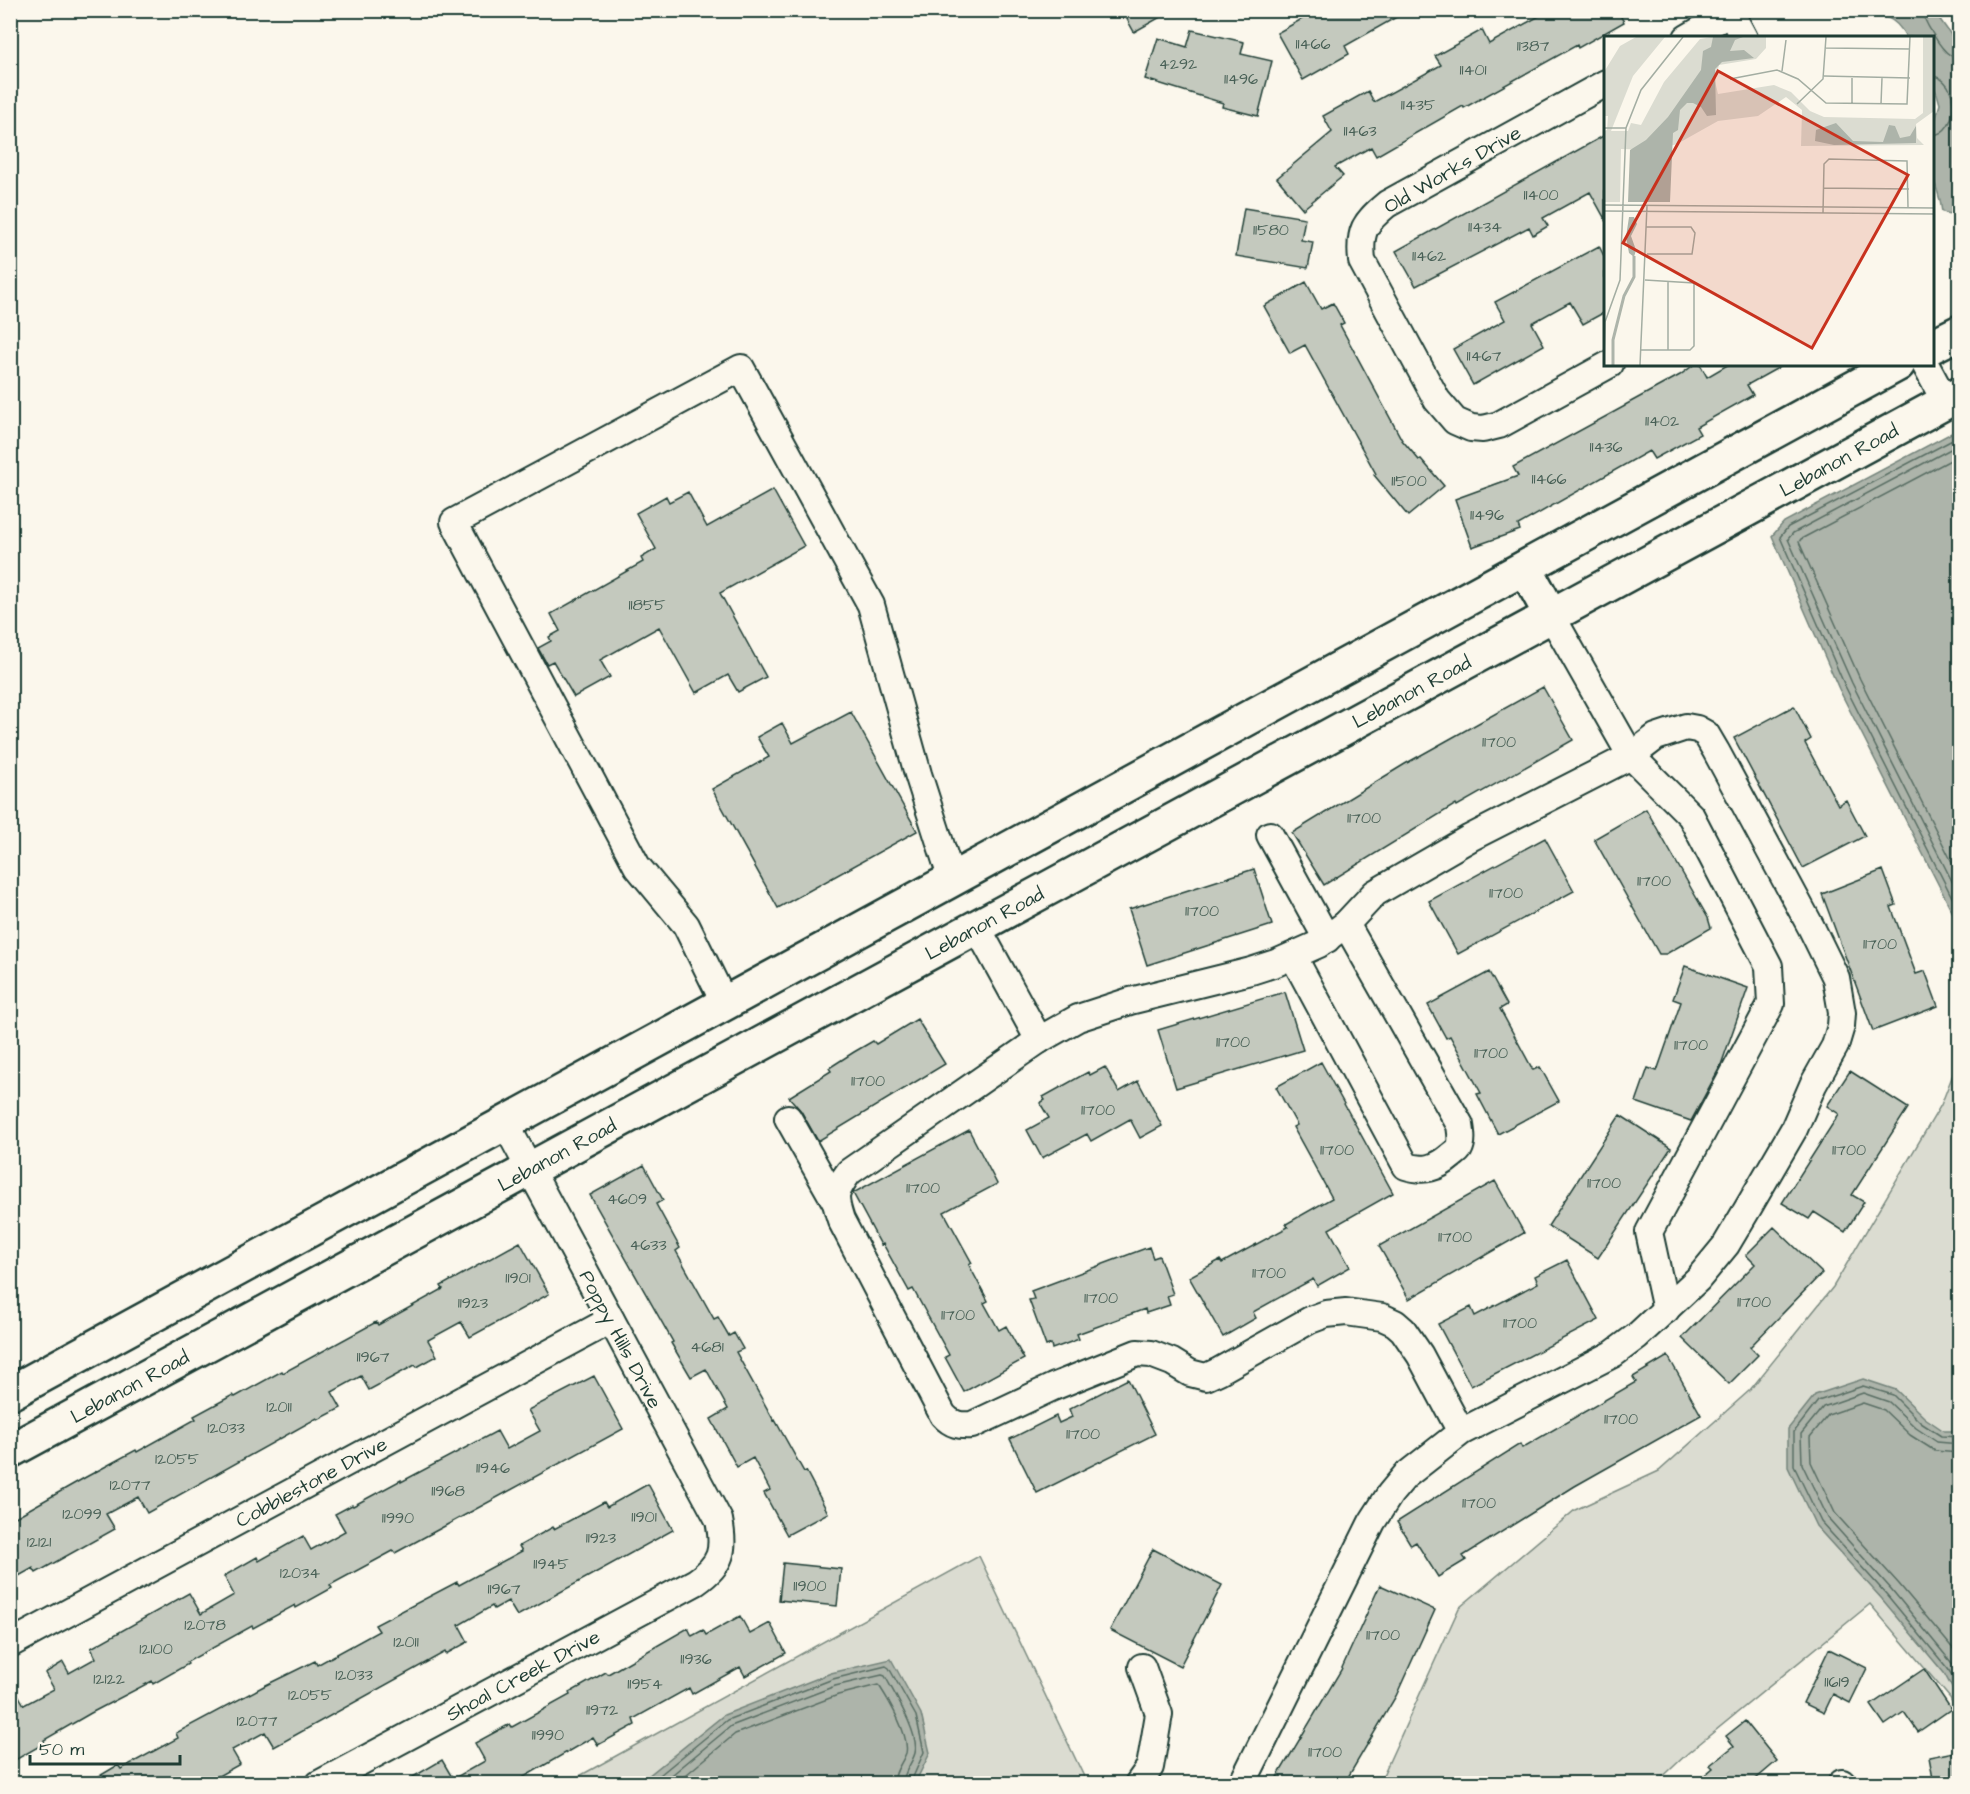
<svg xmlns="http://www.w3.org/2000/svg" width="1970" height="1794" viewBox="0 0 1970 1794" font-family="'Architects Daughter',sans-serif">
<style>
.green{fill:#dbdcd1;stroke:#7d8c82;stroke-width:1.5}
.water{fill:#adb4aa;stroke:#74847b;stroke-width:1.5}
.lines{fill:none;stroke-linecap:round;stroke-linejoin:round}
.shore{stroke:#586d63;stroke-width:1.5}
.building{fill:#c4c9be;stroke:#1f3d34;stroke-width:1.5}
.minor-casing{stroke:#1f3d34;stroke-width:30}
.major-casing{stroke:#1f3d34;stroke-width:38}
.minor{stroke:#fbf7ec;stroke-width:26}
.major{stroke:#fbf7ec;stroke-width:33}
.labels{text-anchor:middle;stroke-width:4.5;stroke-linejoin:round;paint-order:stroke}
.number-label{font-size:16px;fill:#486056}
.street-label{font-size:20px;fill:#1f3d34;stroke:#fbf7ec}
.inset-river{fill:none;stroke:#adb4aa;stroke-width:3}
.inset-road{fill:none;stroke:#a3ada2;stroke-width:1.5}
.view{fill:#c8321e;fill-opacity:0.15;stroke:#c8321e;stroke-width:3}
.inset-edge{fill:none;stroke:#1f3d34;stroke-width:3}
</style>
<rect width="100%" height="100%" fill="#fbf7ec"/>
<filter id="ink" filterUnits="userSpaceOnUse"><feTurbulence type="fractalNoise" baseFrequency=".0167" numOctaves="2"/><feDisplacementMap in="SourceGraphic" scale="12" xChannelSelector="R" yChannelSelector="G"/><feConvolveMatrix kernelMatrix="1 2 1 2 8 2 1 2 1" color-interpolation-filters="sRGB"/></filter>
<g filter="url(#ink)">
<path class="green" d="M1959,1059V1717L1950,1698L1870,1604L1688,1753L1656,1783L1379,1784L1459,1608L1575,1510L1659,1471L1750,1390L1833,1287L1941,1105Z
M979,1556L1087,1783L565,1784Z"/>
<path class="water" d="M1846,11H1934L1959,46V216L1942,212L1940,200L1933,177V127L1940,104L1937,94L1933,85L1932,38L1906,37C1887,0 1864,27 1846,11Z
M1959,429V925L1839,689L1772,536L1784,522Z
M1863,1379L1896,1390L1925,1418L1944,1431H1959V1701L1944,1673L1882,1599L1816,1526L1788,1467V1429L1815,1395Z
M891,1659L921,1714L930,1753L915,1783H636L643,1780L724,1715L831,1673Z"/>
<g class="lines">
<path class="shore" d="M1922,10C1923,20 1941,50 1950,55C1954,57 1955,57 1960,57
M1932,76C1960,78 1960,134 1932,135
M1960,436L1788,527L1780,537L1845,686L1960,913
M1960,444L1793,533L1788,539L1852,683L1960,897
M1960,455L1801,539L1799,542L1860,679L1960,878
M1960,1437L1941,1436L1921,1423L1893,1395L1863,1386L1818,1401L1794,1432V1466L1821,1522L1887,1595L1948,1669L1960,1688
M1960,1444L1937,1442L1916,1428L1889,1402L1863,1393L1823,1407L1801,1434L1802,1464L1828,1518L1892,1590L1960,1673
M1960,1453L1935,1451L1910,1435L1884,1410L1863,1403L1828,1415L1810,1437L1811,1462L1835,1513L1899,1584L1960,1657
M649,1784L727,1720L833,1679L886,1666L889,1668L916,1716L924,1752L910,1784
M661,1784L731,1726L835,1686L882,1675L885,1676C894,1693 920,1735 915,1753C912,1764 903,1772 903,1784
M675,1784L735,1734L838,1695L878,1685L880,1687C889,1701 910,1736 906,1753C902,1764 894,1771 894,1784"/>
</g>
<path class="building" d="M1122,10H1173L1134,32Z
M1318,10H1409L1345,46L1349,54L1303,80L1277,33Z
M1550,10H1617L1624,22L1578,48L1577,45L1464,108L1463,106L1376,156L1371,147L1335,167L1343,176L1303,209L1277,178L1332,132L1323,116L1368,91L1374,102L1441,65L1435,56L1482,30L1489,44Z
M1192,30L1244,42L1241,54L1272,61L1258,116L1222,107L1223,103L1145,79L1158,38L1187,47Z
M1605,135V219L1590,192L1543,218L1548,226L1533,235L1529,227L1416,286L1396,251Z
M1244,208L1305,218L1301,240L1313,242L1308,268L1236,256Z
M1599,246L1605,258V312L1583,324L1570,302L1532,323L1544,345L1473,385L1453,349L1505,320L1495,302Z
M1306,282L1321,309L1333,303L1344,323L1340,325L1402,440L1419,460L1421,459L1444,486L1408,516L1374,475L1376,474L1305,345L1290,353L1264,306Z
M1695,364H1700L1707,377L1729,364H1785L1747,385L1753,395L1696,427L1700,434L1654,459L1649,451L1518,525L1520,530L1472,547L1455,499L1518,476L1513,467L1625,406V405L1680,375Z
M773,490L804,546L720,593L766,677L738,692L728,675L696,693L659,627L600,660L610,677L574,697L553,661L547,664L538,648L551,641L549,637L560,631L551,614L643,562L641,558L656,549L636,513L666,496L669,502L688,492L707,527Z
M1543,687L1573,740L1457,806L1456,804L1324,885L1292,833L1405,764Z
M1794,706L1811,739L1805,743L1838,805L1846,800L1865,836L1803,868L1734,738Z
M851,712L917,831L778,908L712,789L769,757L757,737L782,723L793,743Z
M1646,809L1708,918L1711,928L1666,954H1659L1594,839Z
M1545,838L1574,891L1458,954L1429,901Z
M1254,869L1272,925L1147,965L1129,909Z
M1883,870L1896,905L1891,907L1916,974L1925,971L1938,1006L1873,1031L1822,894Z
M1685,966L1748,988L1721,1065L1691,1121L1636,1102L1648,1068L1657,1071L1681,1002L1673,999Z
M1489,972L1507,1005L1500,1009L1533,1070L1540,1067L1559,1101L1498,1134L1477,1094L1481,1093L1450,1036L1446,1038L1428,1005Z
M1285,992L1303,1050L1176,1088L1158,1030Z
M917,1019L945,1064L818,1141L801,1111L789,1097L831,1071L829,1068L854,1052L873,1041L876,1044Z
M1321,1062L1393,1193L1329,1229L1350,1267L1317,1286L1313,1279L1253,1312L1256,1318L1223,1337L1189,1277L1220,1260L1222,1263L1288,1227L1286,1224L1332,1198L1293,1127L1297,1125L1276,1087Z
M1105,1067L1119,1092L1138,1081L1162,1126L1140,1138L1130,1119L1091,1141L1087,1134L1042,1158L1027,1130L1049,1118L1040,1103L1045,1100L1043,1097L1088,1072L1090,1075Z
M1850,1071L1908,1108L1852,1195L1864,1202L1845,1232L1814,1212L1809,1219L1782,1203L1839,1114L1827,1106Z
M1620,1115L1671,1148L1598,1258L1548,1226Z
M969,1130L997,1184L944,1212L972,1263L969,1265L988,1301L984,1303L999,1330L1006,1326L1024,1359L964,1392L945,1357L949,1355L913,1289L909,1291L883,1244L881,1245L853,1193Z
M644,1165L663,1200L656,1204L680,1248L676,1251L714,1319L718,1317L729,1336L734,1333L743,1349L736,1352L774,1421L775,1420L804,1472L806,1471L828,1513L787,1535L764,1493L770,1490L753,1458L737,1467L711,1419L728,1409L706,1369L691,1377L671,1343L673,1342L590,1195Z
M1495,1181L1524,1233L1409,1299L1379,1246Z
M1774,1227L1822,1273L1750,1347L1758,1355L1729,1384L1682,1338L1755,1264L1746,1255Z
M520,1242L549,1294L470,1337L461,1322L428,1340L437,1356L417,1367L415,1365L369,1390L361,1376L332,1392L341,1408L318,1420L317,1418L147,1513L138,1497L106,1514L115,1529L36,1573L33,1568L10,1581V1520L86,1477L136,1450L137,1452L196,1419L194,1416L233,1395L235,1397L282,1371L283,1373L376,1322L378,1325L443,1289L441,1286Z
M1149,1247L1153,1258L1159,1256L1173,1294L1167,1296L1170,1305L1146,1313L1145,1309L1077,1334L1079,1339L1052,1349L1051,1344L1046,1346L1029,1300L1034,1299L1031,1291Z
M1567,1260L1599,1320L1471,1386L1438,1324L1471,1307L1475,1316L1538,1283L1535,1276Z
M1668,1356L1701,1415L1575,1486L1463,1556L1466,1560L1438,1577L1416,1542L1411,1545L1397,1522L1520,1444L1522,1448L1636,1382L1633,1377Z
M594,1376L623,1429L443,1527L395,1553L393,1551L330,1585L332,1588L296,1608L295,1605L253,1628L252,1626L187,1662L188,1664L153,1684L152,1681L91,1713L44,1740L45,1743L10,1763V1680L24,1705L54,1689L45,1673L63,1662L69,1673L96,1658L91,1648L189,1593L201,1614L234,1595L224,1576L257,1557L259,1561L303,1536L311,1550L345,1531L335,1514L352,1505L353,1506L401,1480V1482L497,1431L507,1449L540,1431L528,1410Z
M1128,1379L1155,1434L1037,1493L1010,1439L1056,1416L1059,1423L1072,1417L1069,1409Z
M648,1484L673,1530L517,1616L508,1601L494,1609L492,1606L459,1625L468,1642L446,1654L445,1652L274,1747L265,1732L232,1750L240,1764L204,1784H86L118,1765L121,1769L178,1738L176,1733L264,1686L315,1661L317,1665L379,1631L375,1625L457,1582L459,1585L522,1551L519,1546L553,1527L554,1529L604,1502L607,1507Z
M1153,1549L1222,1585L1180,1666L1110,1630Z
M783,1563L841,1569L837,1606L779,1600Z
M1380,1585L1435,1610L1396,1696L1344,1784H1273L1341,1670Z
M740,1616L750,1634L770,1623L786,1653L745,1676L740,1667L692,1694L689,1688L633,1719L635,1725L598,1745L593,1737L512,1784H401L442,1760L453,1779L485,1761L475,1743L510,1724L512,1727L570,1695L569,1693L606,1672L608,1674L688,1628L692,1636L703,1630L706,1635Z
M1829,1649L1867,1668L1850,1703L1833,1694L1824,1713L1803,1703Z
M1924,1669L1951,1709L1918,1732L1904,1712L1885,1725L1871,1705Z
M1745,1721L1777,1761L1750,1784H1694L1713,1768L1710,1765L1734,1746L1726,1736Z
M1959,1751V1784H1934L1929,1757Z"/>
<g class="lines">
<g class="minor-casing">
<g id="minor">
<path d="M1729,10L1744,38"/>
<path d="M1687,38L1730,13"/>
<path d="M1606,83L1387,204C1364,223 1359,231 1362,261L1437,400L1455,421L1471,428L1483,429L1499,425L1610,364"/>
<path d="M1925,364L1945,401"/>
<path d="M1551,615L1631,756L1691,816L1769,966L1771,1004L1649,1232L1666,1310"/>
<path d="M1270,835L1327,939"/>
<path d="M977,927L1039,1040"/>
<path d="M1293,956L1406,1166C1425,1172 1437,1168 1451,1156C1454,1153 1457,1152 1459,1149C1463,1142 1461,1132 1460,1125L1346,924"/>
<path d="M725,1004L686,925L637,866L454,522L741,368L871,605L918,774L952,880"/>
<path d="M788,1118L835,1201"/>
<path id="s1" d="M10,1644L611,1320"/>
<path id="s2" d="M319,1784L696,1582C722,1564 725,1550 719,1520L505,1123"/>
<path d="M1138,1784L1150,1767L1159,1714L1142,1667"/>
<path d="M1242,1784L1372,1522L1390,1494L1405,1476L1461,1432L1613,1354L1637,1336L1698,1279L1726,1245L1748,1208L1794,1129L1813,1085L1835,1046L1841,1026L1842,1013L1836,978L1811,927L1716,751L1706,734L1697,729L1686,727L1656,737L1631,756L1470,838L1375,893L1346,924L1319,944L1276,963L1251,971L1130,1001L1078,1018L1039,1040L849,1172C834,1193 833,1196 841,1220L943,1415C952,1425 960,1426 972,1425L1053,1387L1137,1353L1151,1354L1172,1362L1190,1373L1206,1377L1219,1371L1310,1320L1326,1314L1346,1312L1382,1317L1395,1323L1403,1330L1420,1355L1461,1432"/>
<path d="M1841,1784L1842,1783"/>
</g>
</g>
<g class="major-casing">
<g id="major">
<path d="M1932,346L1960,332"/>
<path d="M1525,568L1551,615"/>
<path d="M10,1393L1898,364"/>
<path id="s3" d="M10,1451L1960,394"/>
</g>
</g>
<use href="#minor" class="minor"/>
<use href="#major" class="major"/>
</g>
</g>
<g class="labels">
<g class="number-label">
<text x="1313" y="49">11466</text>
<text x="1533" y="51">11387</text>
<text x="1178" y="69">4292</text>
<text x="1473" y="75">11401</text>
<text x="1241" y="84">11496</text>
<text x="1418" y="110">11435</text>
<text x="1360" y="136">11463</text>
<text x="1541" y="200">11400</text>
<text x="1485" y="232">11434</text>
<text x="1271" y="235">11580</text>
<text x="1429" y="261">11462</text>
<text x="1484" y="361">11467</text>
<text x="1662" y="426">11402</text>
<text x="1606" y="452">11436</text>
<text x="1549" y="484">11466</text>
<text x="1409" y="486">11500</text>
<text x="1487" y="520">11496</text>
<text x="647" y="610">11855</text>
<text x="1499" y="747">11700</text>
<text x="1364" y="823">11700</text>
<text x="1654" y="886">11700</text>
<text x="1506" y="898">11700</text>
<text x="1202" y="916">11700</text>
<text x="1880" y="949">11700</text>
<text x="1233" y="1047">11700</text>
<text x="1691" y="1050">11700</text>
<text x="1491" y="1058">11700</text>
<text x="868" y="1086">11700</text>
<text x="1098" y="1115">11700</text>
<text x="1337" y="1155">11700</text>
<text x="1849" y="1155">11700</text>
<text x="1604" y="1188">11700</text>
<text x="923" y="1193">11700</text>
<text x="627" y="1204">4609</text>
<text x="1455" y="1242">11700</text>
<text x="648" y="1250">4633</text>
<text x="1269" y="1278">11700</text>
<text x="518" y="1283">11901</text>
<text x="1101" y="1303">11700</text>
<text x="1754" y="1307">11700</text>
<text x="473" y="1308">11923</text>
<text x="958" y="1320">11700</text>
<text x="1520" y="1328">11700</text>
<text x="707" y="1352">4681</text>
<text x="373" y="1362">11967</text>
<text x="279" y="1412">12011</text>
<text x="1621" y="1424">11700</text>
<text x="226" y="1433">12033</text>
<text x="1083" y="1439">11700</text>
<text x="177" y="1464">12055</text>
<text x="493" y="1473">11946</text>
<text x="130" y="1490">12077</text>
<text x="448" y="1496">11968</text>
<text x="1479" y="1508">11700</text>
<text x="82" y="1519">12099</text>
<text x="644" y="1522">11901</text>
<text x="398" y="1523">11990</text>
<text x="601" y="1543">11923</text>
<text x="39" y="1547">12121</text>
<text x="551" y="1569">11945</text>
<text x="300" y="1578">12034</text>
<text x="810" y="1591">11900</text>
<text x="504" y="1594">11967</text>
<text x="205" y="1630">12078</text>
<text x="1383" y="1640">11700</text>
<text x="406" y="1647">12011</text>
<text x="156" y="1654">12100</text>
<text x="696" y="1664">11936</text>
<text x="354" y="1680">12033</text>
<text x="109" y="1684">12122</text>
<text x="1837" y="1687">11619</text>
<text x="645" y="1689">11954</text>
<text x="310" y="1700">12055</text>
<text x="602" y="1715">11972</text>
<text x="257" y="1726">12077</text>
<text x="548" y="1740">11990</text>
<text x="1325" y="1757">11700</text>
</g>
<g class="street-label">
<text transform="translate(1452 169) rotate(-30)" y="7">Old Works Drive</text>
<text dy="7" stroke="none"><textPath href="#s3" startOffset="2080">Lebanon Road</textPath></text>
<text dy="7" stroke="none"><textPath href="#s3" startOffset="1594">Lebanon Road</textPath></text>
<text dy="7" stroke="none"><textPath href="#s3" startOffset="1108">Lebanon Road</textPath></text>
<text dy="7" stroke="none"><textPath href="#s3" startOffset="622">Lebanon Road</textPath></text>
<text transform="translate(621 1339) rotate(62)" y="7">Poppy Hills Drive</text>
<text dy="7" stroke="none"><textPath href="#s3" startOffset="136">Lebanon Road</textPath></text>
<text dy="7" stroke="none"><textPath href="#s1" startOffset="342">Cobblestone Drive</textPath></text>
<text dy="7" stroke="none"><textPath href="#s2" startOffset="231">Shoal Creek Drive</textPath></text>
</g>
</g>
<g transform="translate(1604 36)">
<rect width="330" height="330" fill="#fbf7ec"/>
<path d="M32,1H61L29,40L7,95H24L27,87L37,89L60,46L96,3L108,1H162V12L152,23L115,29L111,45L114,58L170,49L187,56L206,75L220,81L311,83L319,77V1H330V75L312,88L313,102L320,109L197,110L198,74L182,61L154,80L114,85L73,108L52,114L17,113L16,166H0V95L3,94L4,80H0V36L16,10Z" fill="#dbdcd1"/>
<path d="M109,1H139L131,4L126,15L140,14L150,22L118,26L111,33L112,79L103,80L97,71L89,67H83L76,74L74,94L69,97L66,166H24L26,114L42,104L64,81L97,34L99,15L107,11ZM232,87L249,105L279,106L285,89L291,90L296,102L306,100L312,90V107L230,109L211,105L212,94ZM25,181H30L33,188L27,200L32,214L30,221L25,217L22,201Z" fill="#adb4aa"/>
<path class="inset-river" d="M9,329V304L20,260L30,241V220"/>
<path class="inset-road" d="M222,12L306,13M178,35L182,4M220,40L306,42M248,42V68M126,43L173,34L194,43L222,67L303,68L306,1M193,68L219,43L222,1M277,68L278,42M0,92H22M220,152L305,153M0,169L330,172M0,175L330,178M219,177L220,128L225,123L303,125L304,171M42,191H87L91,197L88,218H43M36,314H86L90,310V247L41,244M64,314V245M0,329L1,286L16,244L22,92L37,54L79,1M36,329L43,170"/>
<path class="view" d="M114,35L304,139L208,312L19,207Z"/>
<rect width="330" height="330" class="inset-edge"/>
</g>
<rect width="1970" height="1794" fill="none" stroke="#fbf7ec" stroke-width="36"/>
<rect x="18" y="18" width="1934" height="1758" fill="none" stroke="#1f3d34" stroke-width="2" filter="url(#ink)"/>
<path d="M30 1755v9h150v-9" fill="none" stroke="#1f3d34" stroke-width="3"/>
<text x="39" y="1755" font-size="18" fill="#1f3d34" stroke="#fbf7ec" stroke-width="4.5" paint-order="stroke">50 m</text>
</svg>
